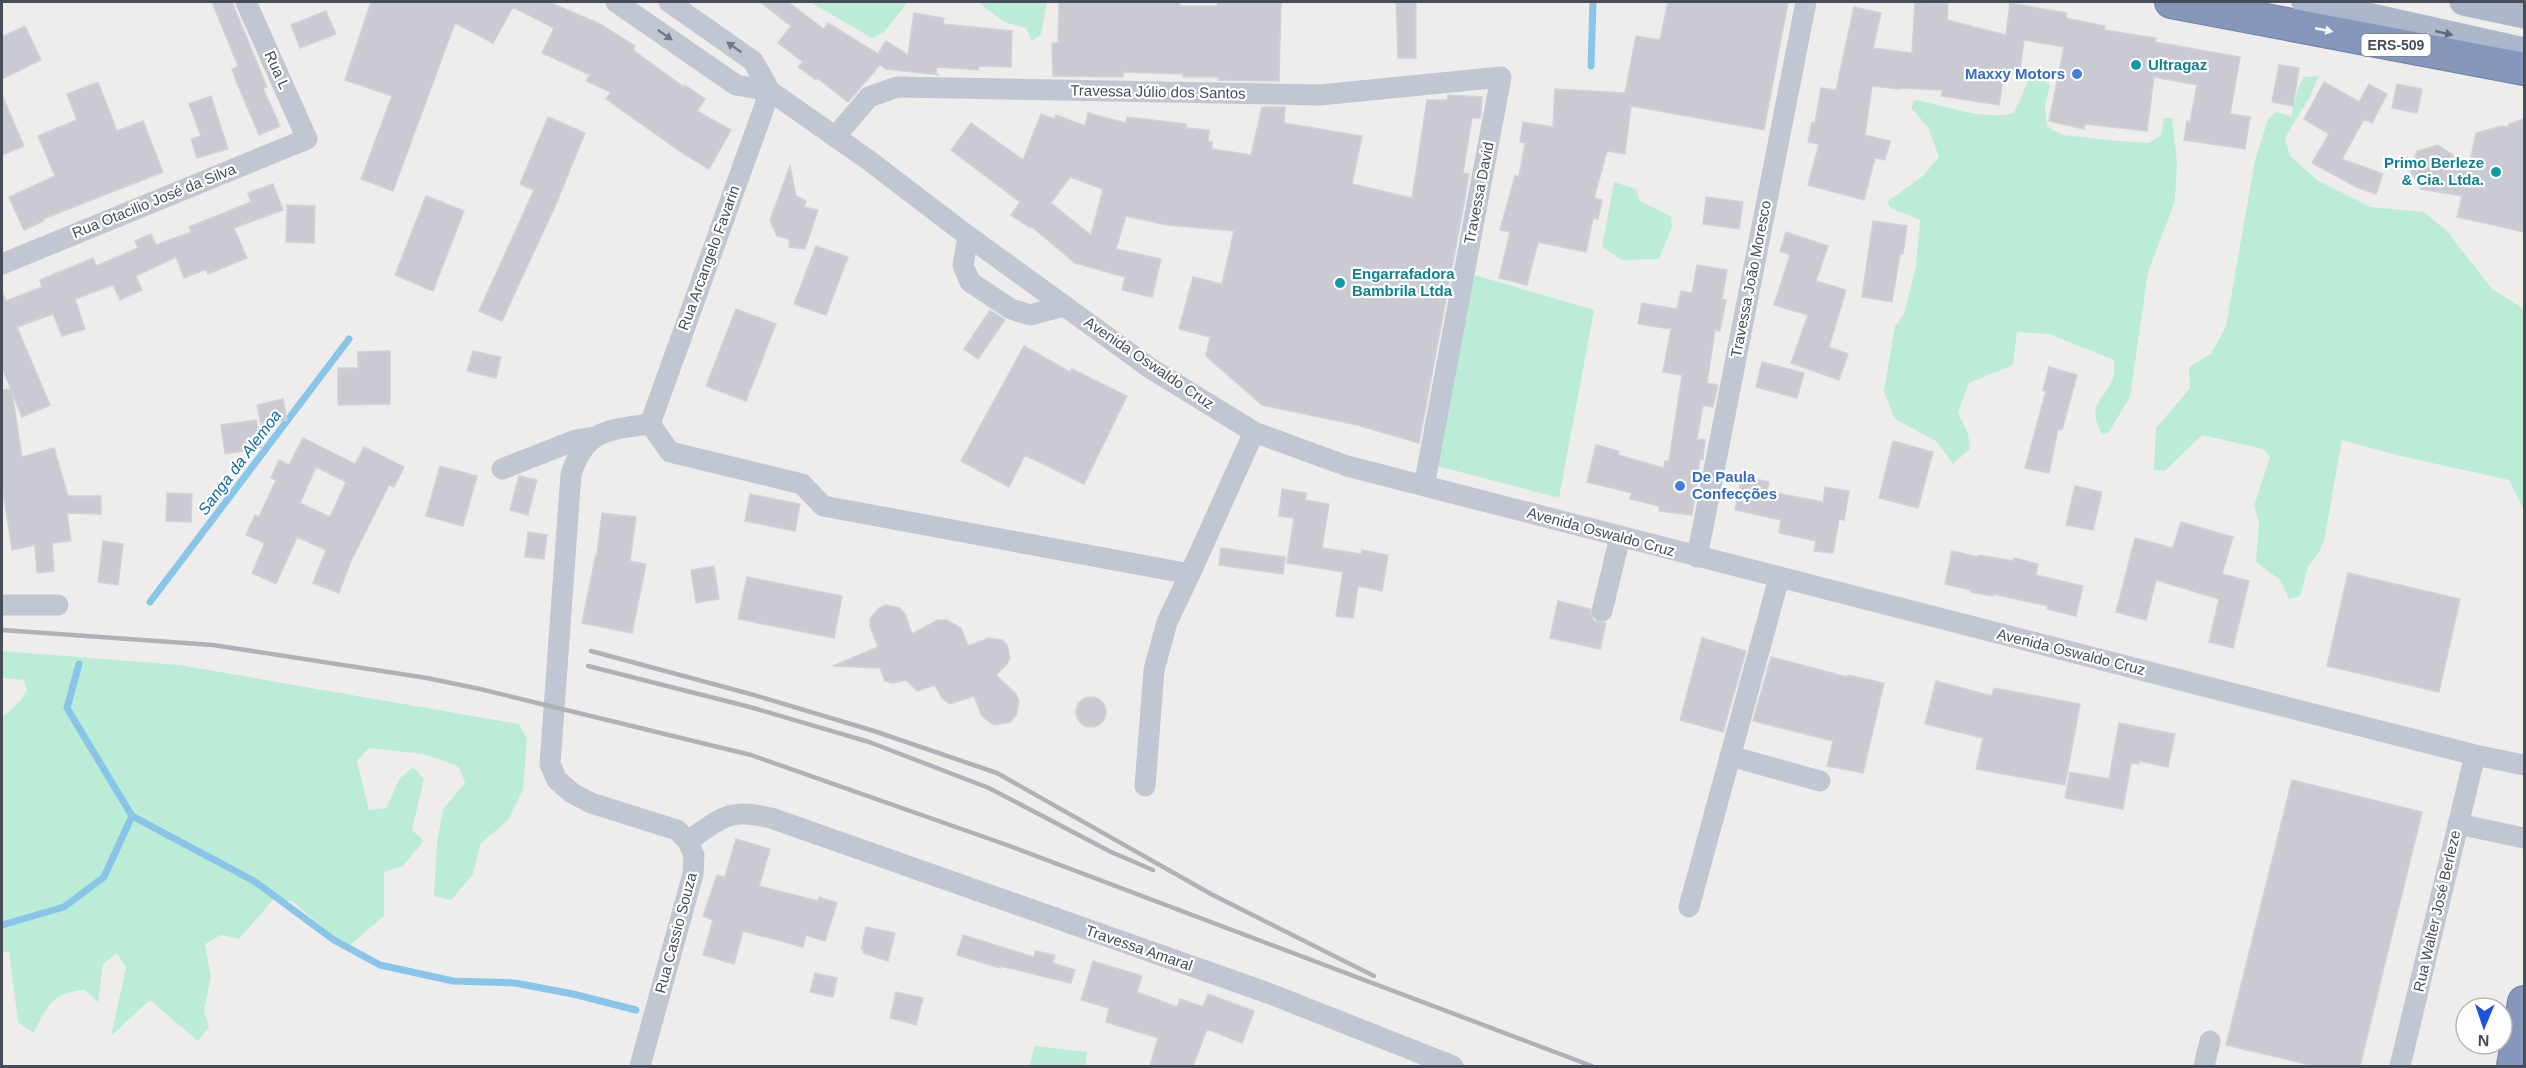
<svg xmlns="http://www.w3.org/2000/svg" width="2526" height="1068" viewBox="0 0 2526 1068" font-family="Arial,sans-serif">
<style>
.green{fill:#bbedd6}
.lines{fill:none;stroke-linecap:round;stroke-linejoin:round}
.stream{stroke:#89c5e8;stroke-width:7}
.building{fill:#cacbd2;stroke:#d1d2d8;stroke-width:1.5;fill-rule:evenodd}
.highway-casing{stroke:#7182a6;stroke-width:34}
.minor{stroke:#c0c6d2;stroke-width:21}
.major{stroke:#adb7cb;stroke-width:27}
.highway{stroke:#8597ba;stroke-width:32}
.rail{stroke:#afb1b7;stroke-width:4.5}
.oneway{fill:#f3f5f8}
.oneway2{fill:#606876}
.oneway3{fill:#717783}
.culture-dot{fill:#0f9aa8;stroke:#fff;stroke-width:2}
.shop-dot{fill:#3f7fe0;stroke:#fff;stroke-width:2}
.labels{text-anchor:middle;stroke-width:4.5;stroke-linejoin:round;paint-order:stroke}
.shield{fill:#fff;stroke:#7e828b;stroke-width:1.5}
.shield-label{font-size:14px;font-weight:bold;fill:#464d59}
.culture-label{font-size:15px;font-weight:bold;fill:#0d838f;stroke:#fff;text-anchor:start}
.street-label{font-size:15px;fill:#464d59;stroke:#fff}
.shop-label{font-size:15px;font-weight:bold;fill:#366cbe;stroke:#fff;text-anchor:end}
.water-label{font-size:16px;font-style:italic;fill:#106ca1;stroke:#fff}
</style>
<rect width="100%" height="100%" fill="#efedec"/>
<path class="green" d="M810,2H908L884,32L872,38Z
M978,2H1047L1041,35L1032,41L1026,28L1004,22Z
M2319,76L2309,98L2285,138L2290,156L2317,180L2371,207L2424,212L2447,231L2492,289L2524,309V510L2509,480L2396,455L2342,440L2324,541L2318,554L2308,567L2300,596L2289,599L2280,580L2256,562L2259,523L2254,506L2270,457L2263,449L2202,435L2165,471L2154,470L2156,428L2190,388L2189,367L2211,354L2226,326L2255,160L2268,119L2276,112L2291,116L2298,88L2304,77Z
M2030,77L2040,78L2050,85L2045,106L2047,127L2063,135L2117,141L2149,143L2161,135L2164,118H2172L2177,162L2175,201L2148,272L2130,397L2109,432L2102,434C2084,401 2107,401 2114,375C2115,371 2114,364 2114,360L2049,334L2017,332L2013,365L1969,383L1958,413L1968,433L1970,449L1953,464L1936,441L1895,419L1884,391L1895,326L1904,314L1916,266L1920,220L1891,208L1887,202L1924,175L1939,157L1928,127L1911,108L1915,100C1945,105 1983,121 2014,113Z
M1614,182L1636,189L1640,201L1671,216L1672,227L1659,259L1622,260L1602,247Z
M1471,274L1594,310L1559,498L1437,466Z
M2,651L180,665L519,724L527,739L523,789L508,820L481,843L473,874L451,900L434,896L437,843L443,809L465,783L459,767L424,754L369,748L357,761L369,810L386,808L400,778L413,767L424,779L412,830L424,841L403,866L384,872V916L347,948L292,901L273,900L239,939L221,935L205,944L211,977L204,1011L209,1027L198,1041L150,1000L111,1036L126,968L117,953L103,964L98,1002L85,990C51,993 49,1005 33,1033L18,1022L9,952H2V718L21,700L27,690L24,680L2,678Z
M1035,1046L1087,1052L1086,1066H1029Z"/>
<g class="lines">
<path class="stream" d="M1591,66L1593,2
M150,602L349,339
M132,816L254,881L334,940L380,965L453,981L515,983L573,994L636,1010
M2,925L64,907L104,877L132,816L67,708L79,664"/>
</g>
<path class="building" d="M212,2H232L267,87L263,88L280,126L259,135L237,83L232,69L238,66Z
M371,2H549L600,24L635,46L633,50L684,87L685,85L705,99L697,111L731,130L709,169L684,154L606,99L611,92L586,81L590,75L542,53L554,28L513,7L493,43L455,23L393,191L361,179L392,96L345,80Z
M760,2H788L824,29L828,23L878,54L886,41L908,55L914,13L944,18L943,24L1012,31L1011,67L979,66L978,70L937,67L936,73L939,75L886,69L880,65L848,102L817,78L816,80L798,67L803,62L778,43L791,26Z
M1059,2H1180V6H1217L1218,2H1281L1279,81L1218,80V77H1183V74L1123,72V77L1053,76L1052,43H1058Z
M1396,2H1416V58H1398Z
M1668,2H1788L1764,130L1631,106L1625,154L1607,151L1594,198L1602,200L1598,219L1593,218L1586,252L1538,242L1527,285L1499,278L1510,232L1500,230L1515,176L1519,177L1525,143L1520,142L1523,122L1553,127L1555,89L1625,93L1636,36L1660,40Z
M1915,2L1948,4L1947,20L2006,35L2010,3L2066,13V18L2105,26L2104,30L2156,38L2155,42L2240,57L2230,114L2250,117L2245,149L2184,140L2187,121L2190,122L2197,85L2154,77L2147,131L2085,124L2084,129L2049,121L2064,47L2024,40L2020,71L2005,69L1999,105L1941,96L1943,90L1899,88V89L1872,86L1865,135L1890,141L1885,160L1875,158L1864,200L1808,185L1819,144L1808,142L1812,122L1815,123L1821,88L1836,90L1854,7L1881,13L1873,48L1912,53Z
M326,11L336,34L300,48L291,25Z
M25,26L41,60L2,79V37Z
M2279,65L2299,68L2293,106L2272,102Z
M98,82L117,131L143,121L163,172L43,219L44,221L24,230L9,197L55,176L38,136L77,120L67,94Z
M2324,82L2359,102L2369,84L2387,94L2372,123L2364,119L2342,159L2383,174L2376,194L2356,187L2312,163L2329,134L2304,119Z
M2397,84L2422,89L2417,113L2392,108Z
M2,95L24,146L2,155Z
M1448,95L1482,97L1481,115L1480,118H1472L1463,173L1469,174L1463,209L1419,443L1357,425L1262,405L1206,356L1210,337L1179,329L1193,277L1222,284L1234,231L1167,225L1126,216L1116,249L1161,259L1152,297L1122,290L1125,277L1075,263L1032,227L1030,228L1011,215L1020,202L951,150L971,123L1023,160L1041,114L1054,119L1056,115L1085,126L1088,113L1126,123L1127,117L1186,124L1185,128L1209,130L1208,142H1212V149L1251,155L1262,107H1285L1284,123L1362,136L1352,184L1412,198L1427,100H1447ZM1070,177L1103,189L1091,235L1051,203Z
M211,96L228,149L197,158L191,139L201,136L189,104Z
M548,117L585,133L556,204L502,321L479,311L534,190L520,184Z
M2524,119V232L2457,217L2462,196L2421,189L2410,171L2417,151L2438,145L2469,166L2476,133L2502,126L2508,127L2509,124Z
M790,166L796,196L806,201L804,207L818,210L805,249L789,247V239L777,236L770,220Z
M273,184L283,210L234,228L247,258L208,274L206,269L184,278L176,257L136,276L142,290L120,300L113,285L75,299L85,329L62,336L53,314L17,327L50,405L22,417L12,392L22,457L54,448L68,496H101V514L67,513L71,541L52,543L54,571L37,573L35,545L12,550L2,485V390L11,389L2,368V291L6,301L42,287L40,280L93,258L96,266L138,248L135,241L151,234L156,245L191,232L189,227L251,202L248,193Z
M426,196L464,211L433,291L395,275Z
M1706,197L1743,202L1739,229L1703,224Z
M287,205L315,206L314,243L286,242Z
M1873,221L1907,226L1903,254H1900L1892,302L1862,297Z
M1786,232L1828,246L1816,281L1846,290L1829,347L1848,354L1839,380L1791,363L1808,315L1774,305L1790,255L1780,251Z
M816,246L848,257L826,315L794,304Z
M1697,265L1727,270L1722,299L1726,300L1720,331L1715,330L1707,383L1718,385L1713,407L1703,405L1697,439L1705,440L1703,459L1700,458L1692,515L1659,511V506L1630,499L1632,493L1587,482L1596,445L1619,451L1618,455L1664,468L1665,461H1669L1682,375L1663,372L1671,329L1638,324L1642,303L1677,309L1681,291L1692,293Z
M736,309L776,324L746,401L706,386Z
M990,310L1005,320L978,359L964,349Z
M1024,346L1070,372L1072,369L1127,396L1084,484L1025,455L1009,487L961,461Z
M390,351V404L338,405V368H358V352Z
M473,351L501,357L496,378L467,371Z
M1762,362L1804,373L1797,398L1756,387Z
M2049,367L2077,375L2062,430L2058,429L2049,473L2025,468L2046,391L2043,390Z
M283,399L287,420L261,425L257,405Z
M256,420L261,448L225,454L221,425Z
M303,438L355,464L364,447L404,467L394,487L389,485L351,561L339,593L313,583L326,550L297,537L276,584L252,573L265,543L246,535L255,515L259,517L276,480L271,478L279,460L289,465ZM316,467L346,482L330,517L300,503Z
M1893,441L1933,452L1918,508L1879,498Z
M440,466L477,476L463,526L426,516Z
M519,476L537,480L528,515L510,510Z
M1742,476L1769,482L1767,491L1823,502L1825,487L1849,491L1844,520L1839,519L1833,553L1814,551L1816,541L1779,533L1781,520L1735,510Z
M2075,486L2102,492L2093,530L2066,525Z
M1282,489L1306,493L1305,500L1329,504L1322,548L1361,554L1362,550L1388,555L1382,591L1358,586L1353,618L1336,616L1343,572L1287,563L1294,518L1279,516Z
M167,493L192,494L191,522L166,521Z
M750,494L800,504L795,531L745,521Z
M602,513L636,517L630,561L646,564L632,633L582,623L596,554H597Z
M2181,522L2233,537L2222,574L2249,581L2233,648L2209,642L2219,599L2156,580L2146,620L2116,612L2135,538L2173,548Z
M528,532L547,535L544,559L525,557Z
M103,541L123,544L118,585L98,582Z
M1221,548L1285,557L1283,574L1219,565Z
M1952,551L1978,557L1979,555L2013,561L2014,558L2038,564L2036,575L2083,586L2076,616L2047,609L2048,606L1993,594V596L1971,592V590L1945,584Z
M714,566L719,599L696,603L691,570Z
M2348,573L2460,599L2439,692L2327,666Z
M747,577L842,596L834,638L738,619Z
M1558,601L1590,609L1594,621L1606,623L1600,649L1550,638Z
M886,605L900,608L905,614L912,634L938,620H947L961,628L968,646L989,638L1002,640L1007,645L1010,658L1007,664L996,675L1016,694L1019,701L1016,716L1010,722L994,725L982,716L974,696L950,704L942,698L935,685L917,691L906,680L893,683L885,681L880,668L833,666L878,647L870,626V619L879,608Z
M1702,638L1746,651L1723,732L1680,720Z
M1771,657L1847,677L1848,675L1884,683L1863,773L1827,766L1833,741L1753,721Z
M1936,681L1992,696L1994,688L2080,704L2065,785L1976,769L1983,738L1925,724Z
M1076 712a15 15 0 1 1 30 0a15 15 0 1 1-30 0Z
M2119,723L2175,734L2168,767L2139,761V764L2131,763L2123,809L2065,798L2070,772L2109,779Z
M2292,780L2422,812L2360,1066H2314L2226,1045Z
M736,839L770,849L759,886L818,901L819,897L837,903L825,941L806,935L803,947L743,931L734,964L703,955L713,920L703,916L717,875L725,877Z
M866,927L895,933L888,961L863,953L864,950L861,949Z
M963,935L1034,957L1035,951L1055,955L1053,963L1075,970L1071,983L1000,966V968L957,955Z
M1093,961L1142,976L1137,992L1177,1007L1180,999L1203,1007L1208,994L1254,1011L1242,1043L1207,1029L1193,1066H1150L1158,1038L1106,1022L1109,1008L1081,1000Z
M815,973L837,978L833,997L810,992Z
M896,992L923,998L916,1025L890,1018Z"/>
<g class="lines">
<g class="highway-casing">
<path id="highway" d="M2171,2L2524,69
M2513,1066L2524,1002"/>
</g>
<path class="minor" d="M616,2L736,85L770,91L867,159L968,236L1150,368L1254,432L1347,466L2223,691L2475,755L2524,765
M669,2L753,61L770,91
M835,137L869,97L897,87L1320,95L1501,77L1424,486
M968,236L963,265L970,282L1011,309L1030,315L1064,306
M2,264L307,139L246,2
M650,424L670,452L802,484L823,506L1190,574L1254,432
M650,424L770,91
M502,469L576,440L594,437
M1697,557L1806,2
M2,605H58
M1602,611L1620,537
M1730,756L1820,781
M1145,786L1154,670L1167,622L1190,574
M2458,824L2524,838
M688,841C723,817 730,807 774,819L1268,993L1453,1066
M1689,907L1779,578
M640,1066L693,874L694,856L688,841L677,830L591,803L572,793L557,780L550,764L571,474C586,429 608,430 650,424
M2204,1066L2210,1041
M2400,1066L2475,755"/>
<path class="major" d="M2305,2L2524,51
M2463,2L2524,15"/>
<use href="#highway" class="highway"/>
<path class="rail" d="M2,630L213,645L427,678L480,689L751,755L1007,845L1592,1066
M591,651L754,695L874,731L997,773L1211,894L1374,976
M588,666L750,707L869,742L989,788L1111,852L1153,870"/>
</g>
<defs><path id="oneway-solid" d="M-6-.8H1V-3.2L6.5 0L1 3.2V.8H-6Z" transform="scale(1.5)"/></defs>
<use class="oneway" href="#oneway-solid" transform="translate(2324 30) rotate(11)"/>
<use class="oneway2" href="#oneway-solid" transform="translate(2444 33) rotate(13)"/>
<g class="oneway3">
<use href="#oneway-solid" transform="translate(665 35) rotate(35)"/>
<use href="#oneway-solid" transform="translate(734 47) rotate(-145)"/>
</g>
<g class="culture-dot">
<circle cx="2136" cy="65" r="6"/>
<circle cx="2496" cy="172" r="6"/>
<circle cx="1340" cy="283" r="6"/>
</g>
<g class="shop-dot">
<circle cx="2077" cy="74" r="6"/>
<circle cx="1680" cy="486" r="6"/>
</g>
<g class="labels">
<rect class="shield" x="2361.5" y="34" width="69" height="22" rx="4.5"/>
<g class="shield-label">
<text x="2396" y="50">ERS-509</text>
</g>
<g class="culture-label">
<text x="2148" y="70">Ultragaz</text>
<text x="2484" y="168" text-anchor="end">Primo Berleze<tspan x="2484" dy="17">&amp; Cia. Ltda.</tspan></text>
<text x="1352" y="279">Engarrafadora<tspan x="1352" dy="17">Bambrila Ltda</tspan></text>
</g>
<g class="street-label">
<text transform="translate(277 70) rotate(66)" y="5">Rua L</text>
<text transform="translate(1158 92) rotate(1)" y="5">Travessa Júlio dos Santos</text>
<text transform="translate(1479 193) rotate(-79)" y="5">Travessa David</text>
<text transform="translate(154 201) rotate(-22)" y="5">Rua Otacilio José da Silva</text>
<text transform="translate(709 258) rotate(-70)" y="5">Rua Arcangelo Favarin</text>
<text transform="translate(1751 279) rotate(-79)" y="5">Travessa João Moresco</text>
<text transform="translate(1149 363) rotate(34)" y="5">Avenida Oswaldo Cruz</text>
<text transform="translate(1601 532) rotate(15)" y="5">Avenida Oswaldo Cruz</text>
<text transform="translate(2071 652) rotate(14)" y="5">Avenida Oswaldo Cruz</text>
<text transform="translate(2437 911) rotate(-77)" y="5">Rua Walter José Berleze</text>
<text transform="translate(676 933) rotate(-75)" y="5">Rua Cassio Souza</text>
<text transform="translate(1139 948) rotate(19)" y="5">Travessa Amaral</text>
</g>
<g class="shop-label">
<text x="2065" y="79">Maxxy Motors</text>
<text x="1692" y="482" text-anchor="start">De Paula<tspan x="1692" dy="17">Confecções</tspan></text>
</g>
<g class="water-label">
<text transform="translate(239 462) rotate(-53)" y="6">Sanga da Alemoa</text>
</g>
</g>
<rect width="2526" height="1068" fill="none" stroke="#464d59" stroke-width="6"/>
<g transform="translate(2484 1026) rotate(182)"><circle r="28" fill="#ffffff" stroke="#b5b8bd" stroke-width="1.5"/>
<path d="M0-4.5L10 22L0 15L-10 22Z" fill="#1e52d7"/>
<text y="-9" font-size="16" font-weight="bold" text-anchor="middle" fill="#464d59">N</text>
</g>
</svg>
